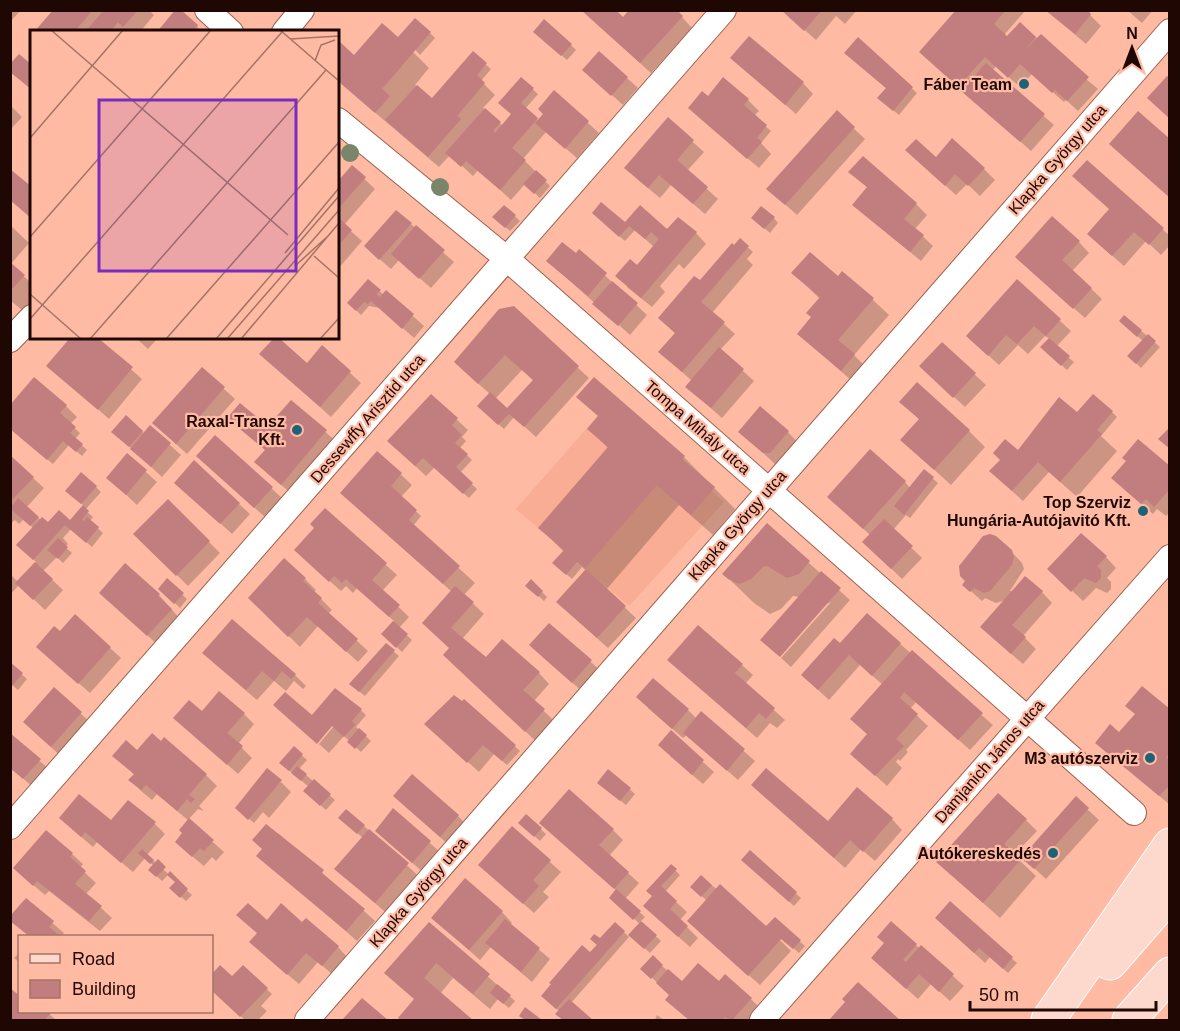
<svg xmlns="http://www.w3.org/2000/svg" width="1180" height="1031" viewBox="0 0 1180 1031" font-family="Arial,sans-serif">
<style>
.built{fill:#f8ad94}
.shadow{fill:#0003;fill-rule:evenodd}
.building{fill:#c27d7e}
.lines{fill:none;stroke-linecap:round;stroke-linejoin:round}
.street-casing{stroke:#9d604c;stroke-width:26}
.primary-casing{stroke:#fff;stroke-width:35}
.street{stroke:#fff;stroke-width:24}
.primary{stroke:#fdd8cc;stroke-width:33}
.tree{fill:#798669}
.poi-dot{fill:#1e6375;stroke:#ffbaa4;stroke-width:2}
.labels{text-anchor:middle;stroke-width:4.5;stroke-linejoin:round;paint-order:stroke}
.poi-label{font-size:16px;font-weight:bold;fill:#1f0803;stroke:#ffbaa4;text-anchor:end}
.street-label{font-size:16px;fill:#1f0803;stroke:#ffbaa4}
.inset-road{fill:none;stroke:#a57364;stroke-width:1.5}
.view{fill:#7b2cbf;fill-opacity:0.15;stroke:#7b2cbf;stroke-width:3}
.inset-edge{fill:none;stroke:#1f0803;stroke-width:3}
</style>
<rect width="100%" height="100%" fill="#ffbaa4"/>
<path class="built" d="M615,396L685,456L682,459L715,487L712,491L724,502L629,606L516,509Z"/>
<path class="shadow" d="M10,10H21L10,22Z
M55,10H149L154,15L140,32H36Z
M782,10H857L845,24L836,16L816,40Z
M958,10H1026L1004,35L1008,38L1020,24L1098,89L1078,111L1066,100L1064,102L1032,74L1020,87L996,66L992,71L1054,125L1031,151L932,62Z
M1046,10H1085L1101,26L1086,44Z
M1127,10H1153L1142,23Z
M589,17H682L692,28L651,73Z
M197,26L202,32H159Z
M430,33L435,38L420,55L413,47V52L429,68L415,85L432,101L473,54L491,69L481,81L495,95L483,108L503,126L513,115L521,79L538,94L525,109L539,121L545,114L554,92L599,133L577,158L546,132L523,159L550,186L540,198L525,184L511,200L478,170L473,176L450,155L439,167L338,81V47L340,44L354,57L399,39Z
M540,37L571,45L576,50L567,60Z
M858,39L917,93L899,115L884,103L887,89L857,63Z
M743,68L803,83L813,94L796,114Z
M627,78L638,88L623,105L595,80Z
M708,98L748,100L759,111L754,116L771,131L761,143L771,154L759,168L701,119Z
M10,105L22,117L10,130Z
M837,113L865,139L797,215L779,199Z
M668,120L704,152L687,171L718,199L705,214L671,185L660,198L637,179Z
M936,159L984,169L995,180L980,196L967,184L956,195L918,161Z
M1087,162L1170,236V245L1161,255L1146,241L1124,266L1099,244L1110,210Z
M352,167L375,189L344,225L362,241L338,269V183Z
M850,172L916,204L927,215L915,229L933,246L921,261L865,215L868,188Z
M515,216L520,221L510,231L499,222Z
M598,218L696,233L706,244L684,269L679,264L660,286L665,292L652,307L627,287L637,267L654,247L635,230L625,241Z
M774,218L778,223L770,233L758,223Z
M411,224L454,262L431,288L399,260L391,269L377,257Z
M10,225L29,243L11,264L32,284V302L23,311L10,300Z
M740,240L753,252L747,259L753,265L712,313L735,334L720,350L754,381L722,418L687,387L692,381L660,352L676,334L660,318L739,251Z
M1079,242L1089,253L1072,271L1102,299L1085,318L1028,268Z
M579,251L647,315L630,335L559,271Z
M793,273L838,278L872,299L889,315L854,355L865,366L852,381L810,344L813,317L820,299Z
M368,281L384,295L386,292L424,326L414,338L380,308L369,306L361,315L349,303Z
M1017,281L1071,331L1056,347L1074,362L1067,370L1047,352L1050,339L1045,336L1028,354L1018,345L999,365L978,346Z
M513,308L589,378L536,437L514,417L504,429L484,411L490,394L472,378ZM522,370L534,381L507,411L495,399Z
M1125,317L1160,347L1141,368L1129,356L1143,341L1126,326Z
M72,338H96L142,379L109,419L48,365Z
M136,338H158L148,349Z
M276,338L307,365L322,347L361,383L331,417L261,354Z
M942,344L986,385L965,407L932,377Z
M202,369L235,399L187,454L165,434Z
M594,380L684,457L735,509L713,535L679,505L606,590L636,618L608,648L569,613L586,571L582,567L572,579L559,568L564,552L540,528L608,448L589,429L600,417Z
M431,396L468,430L462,437L466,441L460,448L472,460L460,473L477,489L469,498L435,467L426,476L400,452Z
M1059,399L1083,420L1112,412L1117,417L1101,436L1117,451L1077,497L1049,472L1023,501L1002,482L1018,452Z
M291,402L337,442L292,494L267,473L266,451L268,428Z
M901,402L969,431L985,447L951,485L919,456L920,420Z
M66,406L77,417L70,424L80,433L75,439L87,450L82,456L69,445L53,464L43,456L10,407Z
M126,417L145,434L150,427L181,455L162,477L118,436Z
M740,432H788L798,443L781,464H775Z
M216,437L283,499L266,518L209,467Z
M378,453L412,485L401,497L421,516L413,526L475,583L464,595L484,614L462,639L486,659L539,673L549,684L534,701L560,727L542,747L461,671L451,648L424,623L452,592L359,509Z
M127,455L157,482L137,505L108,478Z
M10,457L44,488L26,508L56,532L50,522H70L84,506L72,495L96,487L101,492L85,510L93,517L90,521L103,533L92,547L71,529L63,538L68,544L65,547L72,553L63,563L57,557L43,571L63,590L45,610L19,585L10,595V574L18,582L36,562L29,555L33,528L24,519L19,524L15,520L10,524Z
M1170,468V512L1166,516L1157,509L1153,514L1124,489Z
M924,471L938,483L910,518L906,515L893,530L922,558L902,579L864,542L870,535L829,497L905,482L910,488Z
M187,493L239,504L250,514L232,534Z
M168,501L220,553L188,586L135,534Z
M325,510L397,575L382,591L409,617L399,628L412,640L402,652L383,634L394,621L357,588L353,593L346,586L341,591L307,561L316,528Z
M767,525L850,600L791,667L781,658L831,602L824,605L779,656L773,651L800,597L793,596L781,609L770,614L754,603L724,574Z
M1011,551L1022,563L1024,569L1010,591L1042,592L1052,603L1023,636L1036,649L1023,664L992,637L1006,600L996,603L985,598L982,601L964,585Z
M1106,557L1116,568L1107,578L1111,582V589L1107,593L1096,588L1083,601L1049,569Z
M305,579L316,590L314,592L332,610L328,614L368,651L358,662L318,626L300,647L250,598Z
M167,580L187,599L180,608L160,589Z
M531,581L547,597L544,601L532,590Z
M159,595L181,620L159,646L112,603Z
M867,615L993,725L970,750L916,702L910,709L928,726L906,750L908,752L900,761L898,759L896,762L902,768L887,786L852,754L869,735L883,685L860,665L829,700L814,686L847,651Z
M75,616L121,658L90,693L49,657L60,633Z
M232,621L295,675L306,686L303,689L294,681L286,691L274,681L257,700L215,664L204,653Z
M549,625L602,672L584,693L542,656Z
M386,645L399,656L365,696L356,689Z
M10,664L27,679L18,690L10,683Z
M742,665L753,675L745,684L785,720L777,728L770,723L757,738L680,671Z
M54,689L92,724L62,757L35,733Z
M464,701L520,751L507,765L494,754L479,772L426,724L439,709L442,711Z
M354,704L366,715L356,727L371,741L361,752L344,736L329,753L319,744L334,726L312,717Z
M648,708L688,710L697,719L702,714L755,761L738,780L687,735L683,738Z
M1170,711V805L1097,743Z
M202,713L244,714L254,724L238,744L252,758L238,774L175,718Z
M671,733L714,772L703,784L670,756Z
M10,735L51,771L35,789L10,767Z
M294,748L307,760L299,769L335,800L326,810L310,796L309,787L286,768Z
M138,753L206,775L217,786L199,806L204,811L198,809L188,820L224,852L216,861L212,857L204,866L187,852L184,833L189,821L157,794L152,800L141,791L131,780L135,775L114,756Z
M609,771L635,794L626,805L604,788Z
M281,782L291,792L269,818L263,812L254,823L242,813Z
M1076,799L1099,820L1046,879L1034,868Z
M774,804L828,823L892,819L902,830L875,861L861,849L845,868Z
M405,806L458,816L468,826L451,847Z
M394,811L441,853L424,873L387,841Z
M526,816L546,834L540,841L520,823Z
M1026,820L1037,831L1014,855L1036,876L1000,918L955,878Z
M111,823L155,824L165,834L147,855L192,895L186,901L171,888L176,882L169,874L162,881L150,870L154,866L145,858L133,872L97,842L93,847L72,829Z
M345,823L364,826L424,881L392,918L336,869L363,838Z
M512,828L561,872L543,892L549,897L534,913L491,875Z
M613,830L623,840L609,856L639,883L625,899L645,917L640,922L661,941L650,953L630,935L640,924L616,903L617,891L552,834Z
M278,833L375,921L357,941L326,914Z
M750,852L801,898L794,906L748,865Z
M72,854L83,864L80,868L96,883L86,894L112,918L100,931L49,891L45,895L26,879Z
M671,866L680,875L665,892L687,912L680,920L698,938L690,947L656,917L654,896Z
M701,877L772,932L775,919L805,946L799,953L782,938L780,940L791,951L760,985L699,932L707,901L692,887Z
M26,900L64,933L61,936H29L21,929Z
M950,903L1017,963L1008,973L990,957L985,963L948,929Z
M502,912L512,923L510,925L550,959L532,982L491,947L480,960L433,918Z
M267,922L302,924L338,947L348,958L333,975L318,962L299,984L262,953Z
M430,924L515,1001L509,1008L498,999L490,1009L453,978L440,994L471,1020H442L398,983Z
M624,932L629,937L571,1003L591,1020H564L557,1014L559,1011L548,1001L600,941Z
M916,945L920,949L921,947L964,986L950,1001L931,984L918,999L884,969Z
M20,952V963L14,958Z
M662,966L682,983L719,984L751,999L762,1010L752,1020H690L678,1010L671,996L643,969Z
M220,967L232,978L243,967L272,994L261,1006L267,1011L258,1020H245L212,990V976Z
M858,984L898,1020H831L847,1002Z
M10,990L20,1012H47L56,1020H10Z
M362,1000L386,1020H347L345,1018Z
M657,1015L664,1020H655Z"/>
<path class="building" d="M53,10H93L74,32H34Z
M104,10H138L123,27L118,22L110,32H85Z
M175,10H181L198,25L192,32H157Z
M581,10H616L623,17L629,10H677L683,16L640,63Z
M781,10H822L804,31Z
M956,10H1006L994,24L1007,36L1020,22L1036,37L1024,51L1041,34L1089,77L1067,101L1055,90L1052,93L1020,64L1008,78L985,57L958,87L919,52Z
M1045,10H1087L1091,14L1075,34Z
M415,18L431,32L382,89L390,96L375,113L338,81V44L340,42L354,55L382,23L398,37Z
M544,19L572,44L561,56L533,32Z
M749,36L804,82L785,105L730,58Z
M858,37L913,87L893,111L877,98L886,88L844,53Z
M473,51L487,63L477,75L485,83L457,116L461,119L428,157L385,120L417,85L432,98Z
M599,51L628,77L611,96L582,70Z
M19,54L32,65V90L10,72V64Z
M986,63L1045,114L1020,142L961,91Z
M1167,76L1170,78V119L1147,98Z
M521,77L534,88L521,103L538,118L512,148L526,160L500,190L466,161L461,167L445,153L485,108L501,122L493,131L495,133L511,114L498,103Z
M723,77L749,99L744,105L767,125L757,138L762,142L747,159L688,108L702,91L708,96Z
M554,90L589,121L565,149L535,123L543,114L538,109Z
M837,110L855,127L785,205L766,189Z
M1138,111L1170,139V198L1109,144Z
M668,117L694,140L677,160L708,187L693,204L659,175L648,188L624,168Z
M952,138L985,168L968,186L955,174L945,186L905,150L916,139L936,157Z
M863,156L917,203L904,219L924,235L910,252L852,205L867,187L848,172Z
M1087,160L1164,228L1149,245L1134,232L1112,256L1087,234L1109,209L1072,176Z
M352,165L366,177L338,209V181Z
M10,169L32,187V219L10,200Z
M536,170L547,180L534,194L523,184Z
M601,202L625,222L640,205L667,229L678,217L697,232L641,298L615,276L630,259L637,265L659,239L651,232L645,239L629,226L619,237L592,213Z
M504,205L516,215L505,228L492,217Z
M761,206L775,217L764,229L751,218Z
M396,210L412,223L379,260L364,246Z
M1052,216L1080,241L1062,260L1092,288L1073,309L1015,257Z
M338,217L352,230L338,246Z
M416,225L445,250L419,279L391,254Z
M740,238L749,246L701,302L725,322L682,372L658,352L675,333L658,318L694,276L700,280L732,243L734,245Z
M562,242L576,253L579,249L607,273L588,296L546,261Z
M810,252L838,276L842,271L874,298L838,340L855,354L841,371L797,334L811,317L806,313L820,297L791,273Z
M10,262L25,275L10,291Z
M368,279L381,290L376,294L380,297L386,290L414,314L402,329L371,301L368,304L364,302L356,311L347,303Z
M1017,279L1061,319L1046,336L1034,326L1017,344L1006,335L988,356L966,336Z
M612,281L638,303L618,326L592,304Z
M514,306L579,366L524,427L509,414L498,425L477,406L490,392L507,408L533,380L505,355L478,384L454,362L499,309Z
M1124,315L1142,330L1137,337L1119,321Z
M1148,334L1156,341L1136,364L1127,356Z
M70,338H98L133,367L98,410L46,366Z
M274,338H279L307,363L322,345L351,371L320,407L259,354Z
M1049,338L1070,356L1061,366L1040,347Z
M942,342L976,373L953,398L919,366Z
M719,347L744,369L711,408L685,387Z
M202,367L225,387L176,444L152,423Z
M34,377L67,405L60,413L76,427L70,433L83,444L76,452L63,441L47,460L10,429V405Z
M594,377L685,456L682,459L715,487L691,515L657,485L585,568L577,562L566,575L552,563L564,550L538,528L608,447L587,429L598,416L576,397Z
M917,382L970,430L934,470L900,440L919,419L899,402Z
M431,394L458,418L452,425L462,435L455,443L468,454L456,467L473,483L463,494L423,458L415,466L387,441Z
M1093,394L1113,411L1097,430L1102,434L1060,482L1038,462L1012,491L989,471L1000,460L993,453L1005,439L1018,450L1059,397L1077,412Z
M291,400L327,430L281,485L254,462L265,450L227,418L240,403L268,426Z
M760,406L789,431L770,453H763L738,432Z
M126,415L143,431L129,447L111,432Z
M150,425L171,443L151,467L130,449Z
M1170,427V449L1158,439Z
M215,435L273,487L254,508L196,456Z
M1138,439L1170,466V489L1154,507L1146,499L1141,504L1111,478L1126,461L1122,458Z
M870,449L906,481L863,529L827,497Z
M377,451L402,473L391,486L417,510L409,520L460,566L443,584L340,493Z
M127,453L147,470L126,495L106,478Z
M10,455L34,477L10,502Z
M194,460L240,503L220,524L174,483Z
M924,469L934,477L904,515L894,506Z
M81,472L97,486L81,504L65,491Z
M18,498L39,517L30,526L12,510L10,512V503L13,505Z
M168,499L210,541L176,576L133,534Z
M83,505L89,511L82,520L84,521L87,517L99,527L86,543L65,525L33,560L16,545L42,517L48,522L59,510L70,520Z
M325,508L387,563L372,580L400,605L389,617L346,579L342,583L334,576L329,582L294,550L314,528L310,524Z
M884,519L913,546L891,569L862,542Z
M767,523L810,561L799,574L787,578L767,566L763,567L751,579L739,584L728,579L722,574Z
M1081,533L1107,556L1097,566L1101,570V578L1096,583L1084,578L1071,592L1047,569Z
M990,534L996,536L1012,550L1014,557L1012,565L990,591L984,593L974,588L970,592L962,585L965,581L960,576L959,566L983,536Z
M58,538L68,547L58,559L47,550Z
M284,558L306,578L303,581L322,598L318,603L358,639L346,652L307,617L288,637L248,598Z
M35,562L53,579L33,600L15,583Z
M125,563L160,594L158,596L172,609L147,636L99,593Z
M586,569L626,606L597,638L556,602Z
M821,571L841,588L780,657L760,640Z
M1025,576L1043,591L1012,625L1026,637L1011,654L980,627Z
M167,578L184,593L174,604L158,589Z
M531,579L543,591L538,597L525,586Z
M455,586L474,602L451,628L486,657L502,639L540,672L523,690L545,709L525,732L443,655L449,648L422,623Z
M867,613L901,643L872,676L849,655L818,690L801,675L834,638L840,643Z
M75,614L111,647L78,684L36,647L54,626L60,631Z
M232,619L296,674L291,679L282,671L274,681L262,671L246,690L202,653Z
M393,621L408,634L396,648L381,634Z
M549,623L592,660L572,683L529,645Z
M698,625L743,664L735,673L775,708L766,719L759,713L746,728L667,660Z
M386,643L395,650L359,692L349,684Z
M912,650L983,713L958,740L904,692L900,698L918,714L896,739L904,746L875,776L850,754L867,734L850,719Z
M10,662L23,673L12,686L10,684Z
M653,678L689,709L672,729L636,697Z
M1142,686L1170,709V753L1166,757L1170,760V785L1159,796L1095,743L1110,724L1119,732L1135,714L1125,706Z
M54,687L82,712L51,747L23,722Z
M335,688L362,709L352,721L355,725L344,737L332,726L317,744L273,705L285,692L312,715Z
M219,691L245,713L227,733L243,746L227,765L173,718L189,700L202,711Z
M454,695L462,701L464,699L516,745L502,761L483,745L467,763L424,724Z
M701,711L745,749L727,771L683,733Z
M359,728L367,735L355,749L347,742Z
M671,730L704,760L692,775L658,745Z
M10,733L41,759L23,779L10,768Z
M152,733L161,741L164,737L207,774L189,795L195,799L191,803L187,799L177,811L146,785L141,790L128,780L134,774L112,756L126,740L137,750Z
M294,746L303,754L289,771L279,763Z
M297,766L307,774L301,781L291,773Z
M267,768L282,780L248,820L235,808Z
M766,768L828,821L857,787L893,818L863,852L850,840L834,858L751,785Z
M608,769L631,788L620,801L597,783Z
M412,774L459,815L440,837L393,796Z
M314,779L331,794L320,806L303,791Z
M569,789L614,829L599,845L629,872L614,889L539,823Z
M998,793L1027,819L1004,844L1021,859L983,903L936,862Z
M79,794L111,820L128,800L156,822L121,863L85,832L81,837L59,818Z
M1076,796L1089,808L1034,869L1021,858Z
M393,808L431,841L412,863L375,831Z
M346,809L365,825L357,834L338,818Z
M526,814L542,828L534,837L518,823Z
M189,818L214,840L204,851L200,848L192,857L175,842L182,833L179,830Z
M266,824L324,870L322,873L365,909L346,931L256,856L262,849L252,840Z
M512,826L551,860L533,880L539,886L523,904L478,865Z
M369,829L409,863L375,903L334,869Z
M46,830L73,853L70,857L86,871L75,884L102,906L89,921L37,881L33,886L13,868Z
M142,849L154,860L150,864L138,853Z
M750,850L797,892L789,902L741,860Z
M158,859L166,867L156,877L148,870Z
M671,864L677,869L661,886L677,901L670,909L688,926L678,937L643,906L652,896L646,891Z
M170,871L188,889L180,898L169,888L175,882L167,875Z
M701,875L712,885L701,897L690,887Z
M465,878L503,911L469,950L431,918Z
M720,884L766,926L775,917L801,940L793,949L781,939L748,976L687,921Z
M616,889L641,911L633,920L609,898Z
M26,898L54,921L49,927L60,936H29L10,921V916Z
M950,901L1013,957L1003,969L979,948L974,953L935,918Z
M248,903L267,920L281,903L302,922L306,918L339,946L322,966L306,953L287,975L249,942L257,933L236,915Z
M505,919L540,948L521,972L485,943Z
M641,921L657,935L644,949L628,935Z
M891,921L917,944L903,960L906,962L921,945L954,974L939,992L919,974L906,989L871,958L884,943L877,937Z
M429,922L490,974L473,994L436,963L424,978L473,1020H401L398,1018L414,999L384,973Z
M615,922L625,931L556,1009L541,996L551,984L549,983L582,945L590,952L597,945L590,939L594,934L600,938Z
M653,955L663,965L651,979L640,969Z
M698,963L719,981L725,974L752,998L732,1020L725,1017L722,1020H689L665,1000L669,995L656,983L668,969L682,981Z
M220,965L232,976L243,965L268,988L240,1017L212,991V974Z
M858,982L900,1020H829L845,1002L842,999Z
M497,984L511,995L503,1004L490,993Z
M10,988L20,996V1012L51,1013L44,1020H10Z
M362,998L388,1020L343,1019Z
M569,999L593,1020H563L555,1014Z
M525,1007L542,1020H525L519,1016Z"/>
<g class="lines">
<g class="street-casing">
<path id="street" d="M207,10L231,32
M284,32L302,10
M338,120L506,258L1134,813
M10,340L32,317
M10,827L724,10
M307,1020L1170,31
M762,1020L1170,557"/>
</g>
<g class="primary-casing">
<path id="primary" d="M1110,963L1170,894
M1048,1020L1170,845
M1129,1020L1170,974"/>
</g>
<use href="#street" class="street"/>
<use href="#primary" class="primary"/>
</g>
<g class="tree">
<circle cx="350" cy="153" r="9"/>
<circle cx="440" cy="187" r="9"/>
</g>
<g class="poi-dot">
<circle cx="1024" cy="84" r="6"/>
<circle cx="297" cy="430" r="6"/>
<circle cx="1143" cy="511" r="6"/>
<circle cx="1150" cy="758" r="6"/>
<circle cx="1053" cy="853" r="6"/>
</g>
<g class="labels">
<g class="poi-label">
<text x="1012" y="90">Fáber Team</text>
<text x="285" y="427">Raxal-Transz<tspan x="285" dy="18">Kft.</tspan></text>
<text x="1131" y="508">Top Szerviz<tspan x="1131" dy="18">Hungária-Autójavitó Kft.</tspan></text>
<text x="1138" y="764">M3 autószerviz</text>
<text x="1041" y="859">Autókereskedés</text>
</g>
<g class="street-label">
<text transform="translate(1057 159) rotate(-49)" y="6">Klapka György utca</text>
<text transform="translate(367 418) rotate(-49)" y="6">Dessewffy Arisztid utca</text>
<text transform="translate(698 427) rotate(41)" y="6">Tompa Mihály utca</text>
<text transform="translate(737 525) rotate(-49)" y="6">Klapka György utca</text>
<text transform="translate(989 761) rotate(-49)" y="6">Damjanich János utca</text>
<text transform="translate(418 892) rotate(-49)" y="6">Klapka György utca</text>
</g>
</g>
<g transform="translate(30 30)">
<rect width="309" height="309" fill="#ffbaa4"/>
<path class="inset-road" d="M21,0L258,205M250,0L309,51M260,9L309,6M285,31L291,15L305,10M0,108L93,0M0,207L181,0M255,223L309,158M284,226L309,248M265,236L298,206M0,264L51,309M0,289L252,2M60,309L296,40M136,309L309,112M186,309L309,166M197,309L309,180M211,309L309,193M290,309L309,288"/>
<path class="view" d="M69,70H266V241H69Z"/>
<rect width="309" height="309" class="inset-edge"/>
</g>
<rect width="1180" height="1031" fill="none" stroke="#1f0803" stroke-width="24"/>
<rect x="18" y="935" width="195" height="78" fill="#ffbaa4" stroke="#a57364" stroke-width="1.5"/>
<rect x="30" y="954" width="30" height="9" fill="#fdd8cc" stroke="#a57364" stroke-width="1.5"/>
<text x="72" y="965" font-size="18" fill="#1f0803">Road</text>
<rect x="30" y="980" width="30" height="18" fill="#c27d7e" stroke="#a57364" stroke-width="1.5"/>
<text x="72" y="995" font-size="18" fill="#1f0803">Building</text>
<g transform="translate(1132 48)" stroke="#ffbaa4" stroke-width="4.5" paint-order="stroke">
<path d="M0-4.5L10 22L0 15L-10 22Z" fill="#1f0803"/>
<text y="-9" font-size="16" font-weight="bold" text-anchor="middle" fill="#1f0803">N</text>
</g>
<path d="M970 1001v9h186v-9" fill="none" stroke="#1f0803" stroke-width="3"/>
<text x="979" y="1001" font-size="18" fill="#1f0803" stroke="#ffbaa4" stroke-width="4.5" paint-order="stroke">50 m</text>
</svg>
